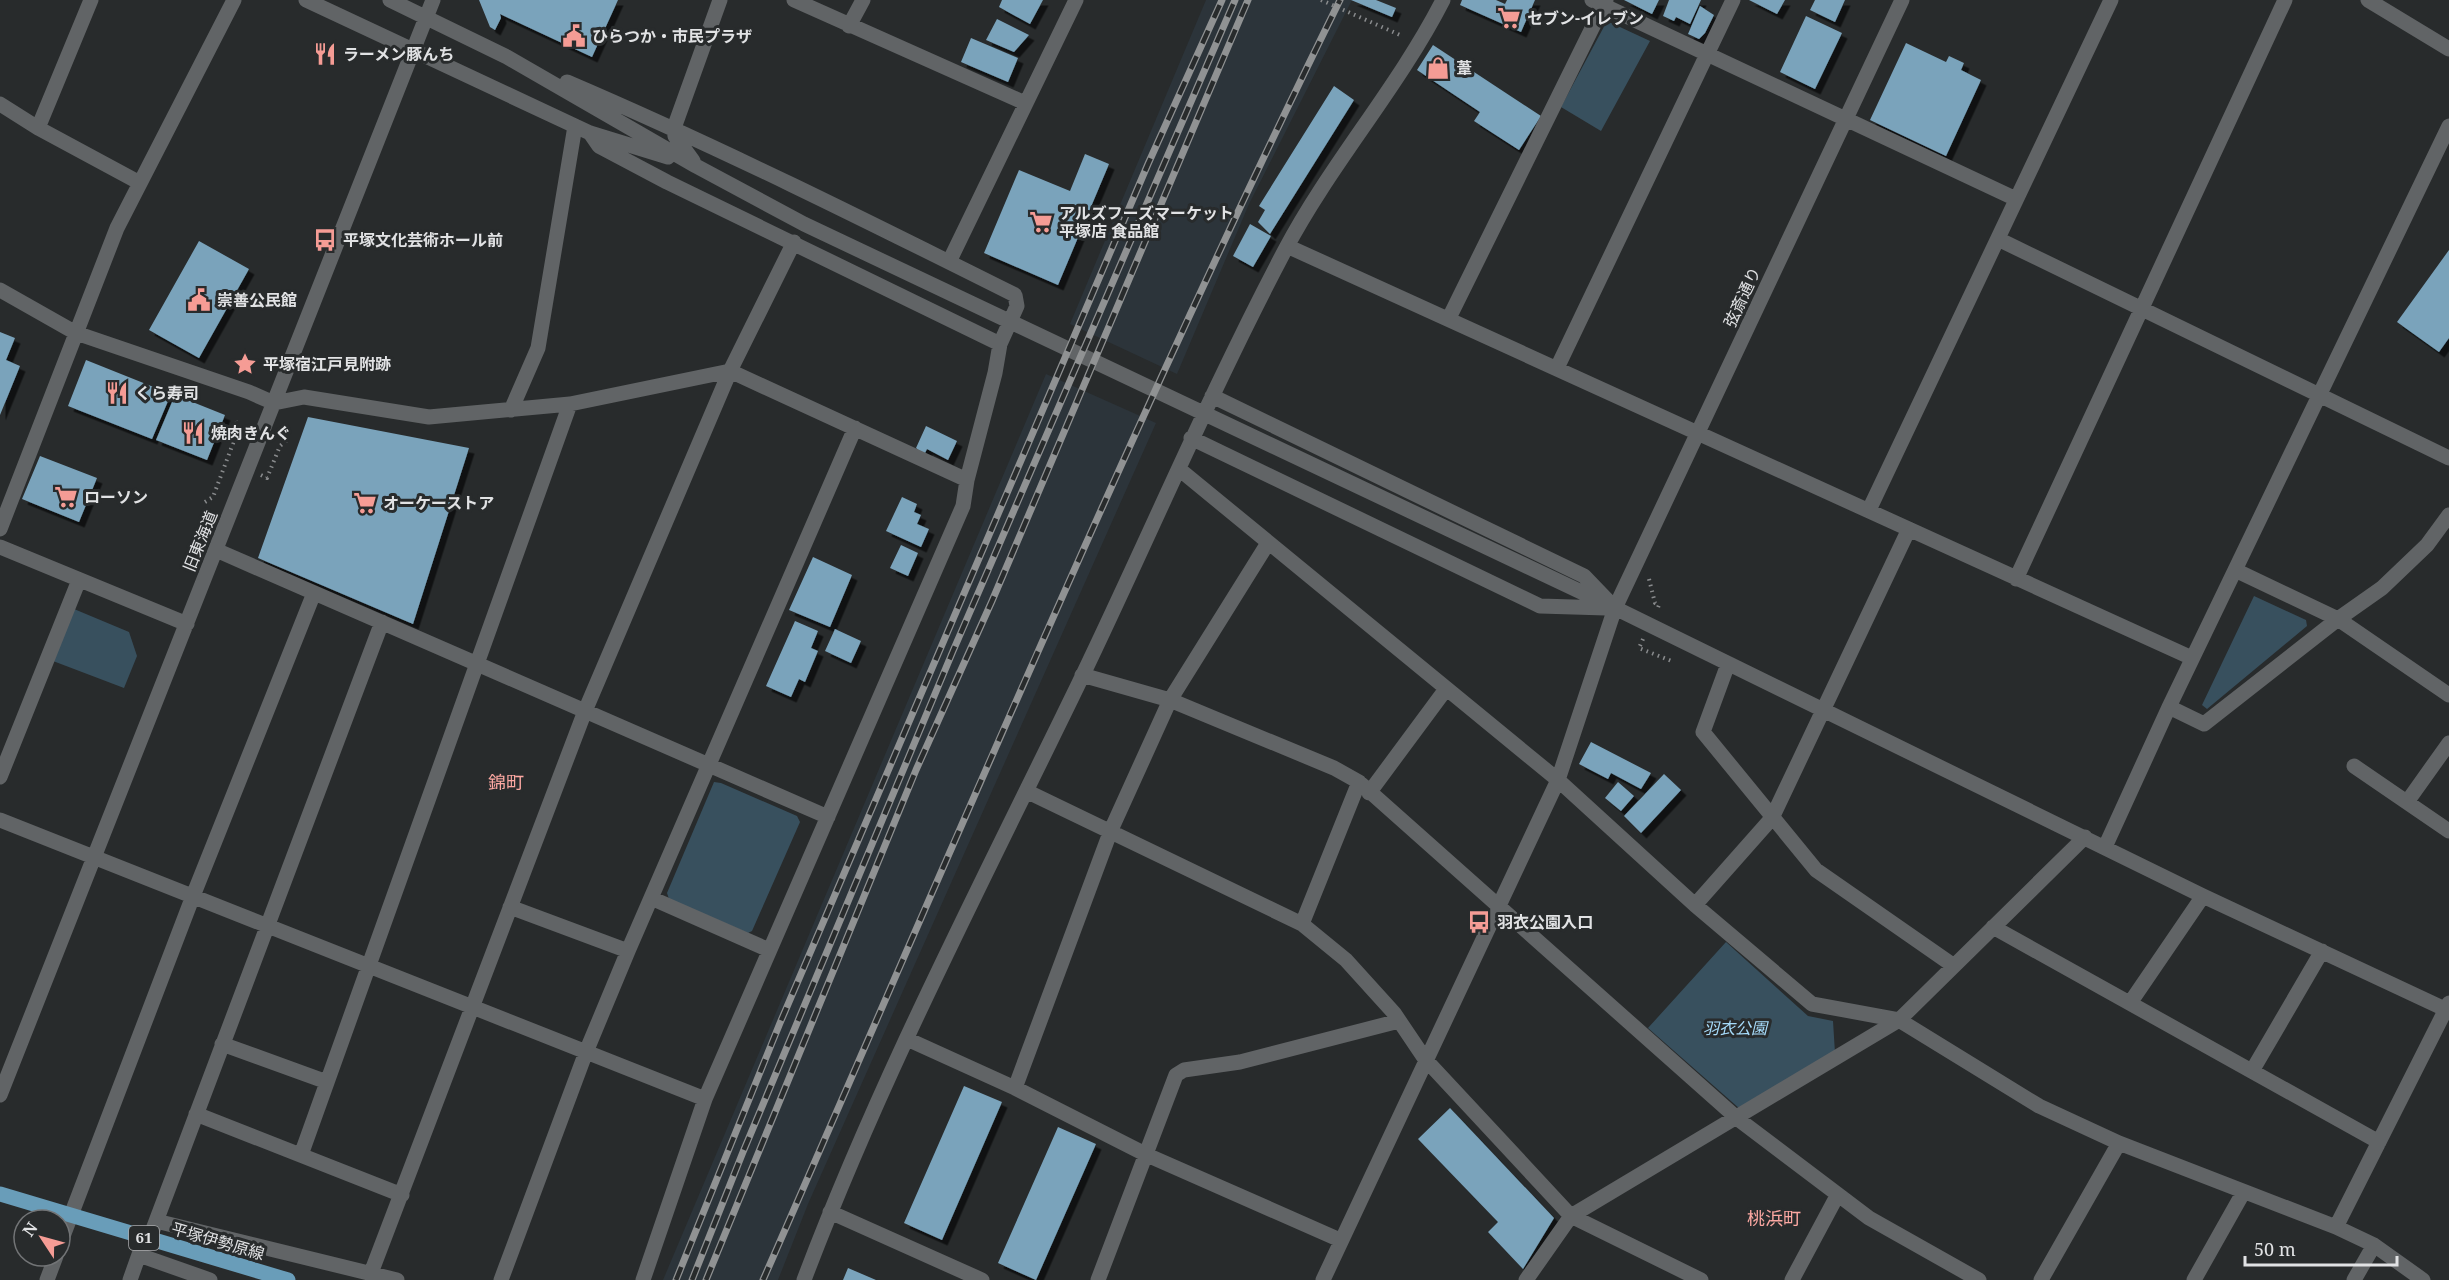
<svg xmlns="http://www.w3.org/2000/svg" width="2449" height="1280" viewBox="0 0 2449 1280" font-family="'Noto Serif','Noto Sans JP',serif">
<style>
.built{fill:#2c343a}
.green{fill:#38505e}
.building{fill:#7aa3bb;filter:url(#shadow)}
.lines{fill:none;stroke-linecap:round;stroke-linejoin:round}
.path{stroke:#898b8d;stroke-width:4;stroke-dasharray:1.5 4.5;stroke-linecap:butt}
.minor{stroke:#616466;stroke-width:15}
.major{stroke:#699db9;stroke-width:15}
.rail-casing{stroke:#909293;stroke-width:7}
.rail{stroke:#282b2c;stroke-width:4.5;stroke-dasharray:14;stroke-linecap:butt}
.labels{text-anchor:middle;stroke-width:6;stroke-linejoin:round;paint-order:stroke}
.shield{fill:#282b2c;stroke:#aaabad;stroke-width:1.5}
.shield-label{font-size:15px;font-weight:bold;fill:#e1e2e4}
.poi-label{font-size:16px;font-weight:bold;fill:#e1e2e4;stroke:#282b2c;text-anchor:start}
.street-label{font-size:16px;fill:#e1e2e4;stroke:#282b2c}
.park-label{font-size:16px;font-style:italic;fill:#a6dbfa;stroke:#282b2c}
.neighbourhood-label{font-size:18px;fill:#fca8a2;stroke:#282b2c}
</style>
<defs>
<filter id="shadow"><feDropShadow dx="5.5" dy="5.5" stdDeviation="0" flood-color="#0009"/></filter>
</defs>
<rect width="100%" height="100%" fill="#282b2c"/>
<path class="built" d="M1206,0H1352L1249,204L1177,374L1070,324Z
M1046,374L1156,423L808,1204L778,1280H663Z"/>
<path class="green" d="M1607,21L1650,41L1601,131L1561,107Z
M2254,596L2306,620L2307,626L2207,709L2202,705Z
M74,609L129,632L137,656L124,688L53,661Z
M714,782L721,783L797,816L800,822L752,931L748,933L669,899L667,893Z
M1726,942L1808,1016L1833,1021L1835,1053L1740,1109L1648,1028Z"/>
<path class="building" d="M479,0H618L592,57L500,14L501,18L495,30L490,27Z
M1002,0H1043L1030,24L999,7Z
M1351,0H1376L1396,8L1392,17Z
M1462,0H1496L1505,4L1507,0H1535L1521,32L1460,5Z
M1624,0H1659L1652,14Z
M1669,0H1701L1690,24L1676,17L1674,21L1663,16Z
M1749,0H1785L1777,14Z
M1815,0H1845L1835,22L1810,10Z
M1700,6L1714,15L1705,33L1699,39L1688,34Z
M1806,16L1842,33L1815,89L1780,72Z
M997,19L1029,35L1014,52L986,40Z
M971,38L1018,58L1008,82L961,62Z
M1906,43L1946,62L1949,56L1964,63L1961,70L1981,80L1946,156L1870,120Z
M1433,45L1541,116L1519,150L1474,121L1480,112L1417,70Z
M1334,86L1354,100L1270,234L1258,222L1265,210L1259,206Z
M1085,154L1109,164L1058,285L984,253L1019,170L1070,191Z
M1250,224L1271,236L1253,267L1233,256Z
M199,241L249,269L199,358L149,330Z
M2449,250V338L2439,352L2397,322Z
M0,332L15,338L6,360L20,366L0,415Z
M86,360L171,394L152,439L68,406Z
M175,395L225,415L207,460L156,440Z
M308,417L469,448L413,624L258,558Z
M926,426L957,441L948,460L927,449L924,455L916,448Z
M40,456L97,478L79,522L22,499Z
M902,497L917,504L914,512L921,515L917,524L929,529L921,547L886,531Z
M901,545L918,553L908,576L890,568Z
M813,557L852,575L830,627L789,610Z
M795,621L818,631L811,648L818,651L805,682L799,679L791,697L766,686Z
M835,629L861,641L851,663L825,651Z
M1591,742L1651,773L1641,789L1611,773L1608,779L1579,764Z
M1664,774L1681,790L1641,833L1624,816Z
M1618,782L1634,796L1621,811L1605,798Z
M964,1086L1002,1102L942,1240L904,1223Z
M1450,1108L1554,1218L1523,1269L1488,1232L1498,1222L1418,1139Z
M1058,1127L1096,1144L1036,1280L998,1263Z
M848,1268L876,1280H843Z"/>
<g class="lines">
<path class="path" d="M1321,0L1400,35
M261,475L267,478L280,446L287,440
M205,502L213,497L238,430L236,421
M1649,579L1655,603L1659,605L1657,610
M1643,639L1639,648L1674,662"/>
<path class="minor" d="M306,0L590,133L668,157
M390,0L507,57L696,166L804,224L1615,608L2203,896L2449,1011
M794,0L1025,103
M1592,0L2016,199
M2368,0L2449,49
M849,26L863,0
M567,82C719,147 867,221 1015,295L1017,306L1000,344L995,373L967,480L963,506L705,1099L643,1280
M0,104L38,128L140,183
M38,128L91,0
M590,133L599,146L667,182L1000,344
M693,161L675,136L674,128L720,0
M1998,239L2449,458
M1287,246L2192,658
M949,262L1076,0
M0,290L76,333L249,392L274,403L304,397L429,417L570,404L730,371L967,480
M1449,318L1606,0
M1557,368L1733,0
M1212,396L1584,576L1609,602
M511,410L538,348L575,126
M1191,438L1540,606L1606,608
M1179,469L1558,780L1695,905L1812,1004L1899,1020L2039,1106L2119,1143L2336,1227L2374,1245L2423,1280
M1869,510L2111,0
M0,529L117,228L234,0
M0,547L187,624
M216,550L828,817
M2235,570L2338,619L2449,695
M2016,579L2285,0
M1728,664L1703,732L1816,870L1954,966
M1082,675L1170,700L1334,768L1359,782L1738,1119L1869,1218L1979,1280
M2169,707L2204,724L2338,619L2382,588L2427,545L2449,515
M2354,766L2449,831
M0,777L79,580
M1026,791L1302,924L1346,960L1394,1013L1425,1059L1571,1216L1701,1280
M1369,793L1446,689
M2407,802L2449,743
M0,820L705,1099
M2105,847L2169,707L2449,126
M651,898L769,950
M1695,905L1772,818L1909,529
M510,907L628,951
M1302,924L1359,782
M1993,927L2379,1142
M2130,1003L2203,896
M907,1039L1015,1088L1147,1155L1340,1240
M222,1044L327,1082
M2252,1071L2322,951
M1015,1088L1111,830L1170,700L1268,543
M0,1095L433,0
M196,1114L402,1195
M301,1155L570,404
M830,1212L982,1280
M156,1221L397,1280
M2336,1227L2449,1003
M149,1240L382,622
M60,1244L193,896L314,593
M139,1255L210,1280
M371,1273L585,711L730,371L794,242
M47,1280L56,1256
M130,1280L142,1246
M501,1280L586,1052L628,951L855,428
M804,1280C881,1076 983,881 1078,685C1148,540 1210,392 1285,250C1331,163 1398,88 1443,0
M1098,1280L1176,1075L1184,1070L1240,1062L1399,1021
M1323,1280L1558,780L1615,608L1902,0
M1526,1280L1571,1216L1899,1020L2085,837
M1792,1280L1837,1196
M2041,1280L2119,1143
M2194,1280L2243,1193
M2354,1280L2374,1245"/>
<path class="major" d="M0,1194L288,1280"/>
<g class="rail-casing">
<path id="rail" d="M676,1280L780,1023L1148,164L1222,0
M692,1280L743,1152L953,651L1235,0
M706,1280L916,770L992,601L1248,0
M763,1280C951,852 1133,420 1340,0"/>
</g>
<use href="#rail" class="rail"/>
</g>
<defs>
<g id="supermarket-bare" transform="scale(1.8)"><path d="M-6-5.5h2.5l.6 2H6L4.5 2H-2.5L-4.4-4H-6ZM-1.5 3.2a1.3 1.3 0 1 0 .1 0ZM3 3.2a1.3 1.3 0 1 0 .1 0Z" fill="#f59c95" stroke="#282b2c" stroke-width="2.5" paint-order="stroke"/></g>
<g id="civic-bare" transform="scale(1.8)"><path d="M-.6-6.5H3V-4.5H.6V-3L4-1V1h2V6H-6V1h2V-1L-.6-3ZM-1.2 2.5V6h2.4V2.5Z" fill="#f59c95" stroke="#282b2c" stroke-width="2.5" paint-order="stroke"/></g>
<g id="restaurant-bare" transform="scale(1.8)"><path d="M-5-6h1v4h1v-4h1v4h1v-4h1v5L-1.5 .5V6h-2V.5L-5-1ZM5-6V6H3V1.5H1.5Q1.5-4 5-6Z" fill="#f59c95" stroke="#282b2c" stroke-width="2.5" paint-order="stroke"/></g>
<g id="shop-bare" transform="scale(1.8)"><path d="M-5-2.5h2.3a2.7 3.5 0 0 1 5.4 0H5L5.5 6h-11ZM-1.5-2.5h3a1.5 2.3 0 0 0-3 0Z" fill="#f59c95" stroke="#282b2c" stroke-width="2.5" paint-order="stroke"/></g>
<g id="bus-bare" transform="scale(1.8)"><path d="M-5-6H5V4H4V6H2V4H-2V6H-4V4H-5ZM-3.5-4V0h7V-4ZM-3.5 1.2v1.5H-2V1.2ZM2 1.2v1.5H3.5V1.2Z" fill="#f59c95" stroke="#282b2c" stroke-width="2.5" paint-order="stroke"/></g>
<g id="sight-bare" transform="scale(1.8)"><path d="M0-6L1.8-2.2L6-1.7L2.9 1.2L3.7 5.4L0 3.3L-3.7 5.4L-2.9 1.2L-6-1.7L-1.8-2.2Z" fill="#f59c95" stroke="#282b2c" stroke-width="2.5" paint-order="stroke"/></g>
</defs>
<g fill-rule="evenodd">
<use href="#supermarket-bare" x="1509" y="18"/>
<use href="#civic-bare" x="574" y="36"/>
<use href="#restaurant-bare" x="325" y="54"/>
<use href="#shop-bare" x="1438" y="68"/>
<use href="#supermarket-bare" x="1041" y="222"/>
<use href="#bus-bare" x="325" y="240"/>
<use href="#civic-bare" x="199" y="300"/>
<use href="#sight-bare" x="245" y="364"/>
<use href="#restaurant-bare" x="117" y="393"/>
<use href="#restaurant-bare" x="193" y="433"/>
<use href="#supermarket-bare" x="66" y="497"/>
<use href="#supermarket-bare" x="365" y="503"/>
<use href="#bus-bare" x="1479" y="922"/>
</g>
<g class="labels">
<rect class="shield" x="129" y="1226" width="30" height="24" rx="4.5"/>
<g class="shield-label">
<text x="144" y="1243">61</text>
</g>
<g class="poi-label">
<text x="1527" y="24">セブン-イレブン</text>
<text x="592" y="42">ひらつか・市民プラザ</text>
<text x="343" y="60">ラーメン豚んち</text>
<text x="1456" y="74">葦</text>
<text x="1059" y="219">アルズフーズマーケット<tspan x="1059" dy="18">平塚店 食品館</tspan></text>
<text x="343" y="246">平塚文化芸術ホール前</text>
<text x="217" y="306">崇善公民館</text>
<text x="263" y="370">平塚宿江戸見附跡</text>
<text x="135" y="399">くら寿司</text>
<text x="211" y="439">焼肉きんぐ</text>
<text x="84" y="503">ローソン</text>
<text x="383" y="509">オーケーストア</text>
<text x="1497" y="928">羽衣公園入口</text>
</g>
<g class="street-label">
<text transform="translate(1742 297) rotate(-65)" y="6">弦斎通り</text>
<text transform="translate(200 541) rotate(-68)" y="6">旧東海道</text>
<text transform="translate(218 1241) rotate(16)" y="6">平塚伊勢原線</text>
</g>
<g class="park-label">
<text x="1735" y="1034">羽衣公園</text>
</g>
<g class="neighbourhood-label">
<text x="506" y="789">錦町</text>
<text x="1774" y="1225">桃浜町</text>
</g>
</g>
<g transform="translate(42 1238) rotate(306)"><circle r="28" fill="#282b2c" stroke="#727476" stroke-width="1.5"/>
<path d="M0-4.5L10 22L0 15L-10 22Z" fill="#f59c95"/>
<text y="-9" font-size="16" font-weight="bold" text-anchor="middle" fill="#e1e2e4">N</text>
</g>
<path d="M2245 1256v9h152v-9" fill="none" stroke="#e1e2e4" stroke-width="3"/>
<text x="2254" y="1256" font-size="18" fill="#e1e2e4" stroke="#282b2c" stroke-width="4.5" paint-order="stroke">50 m</text>
</svg>
